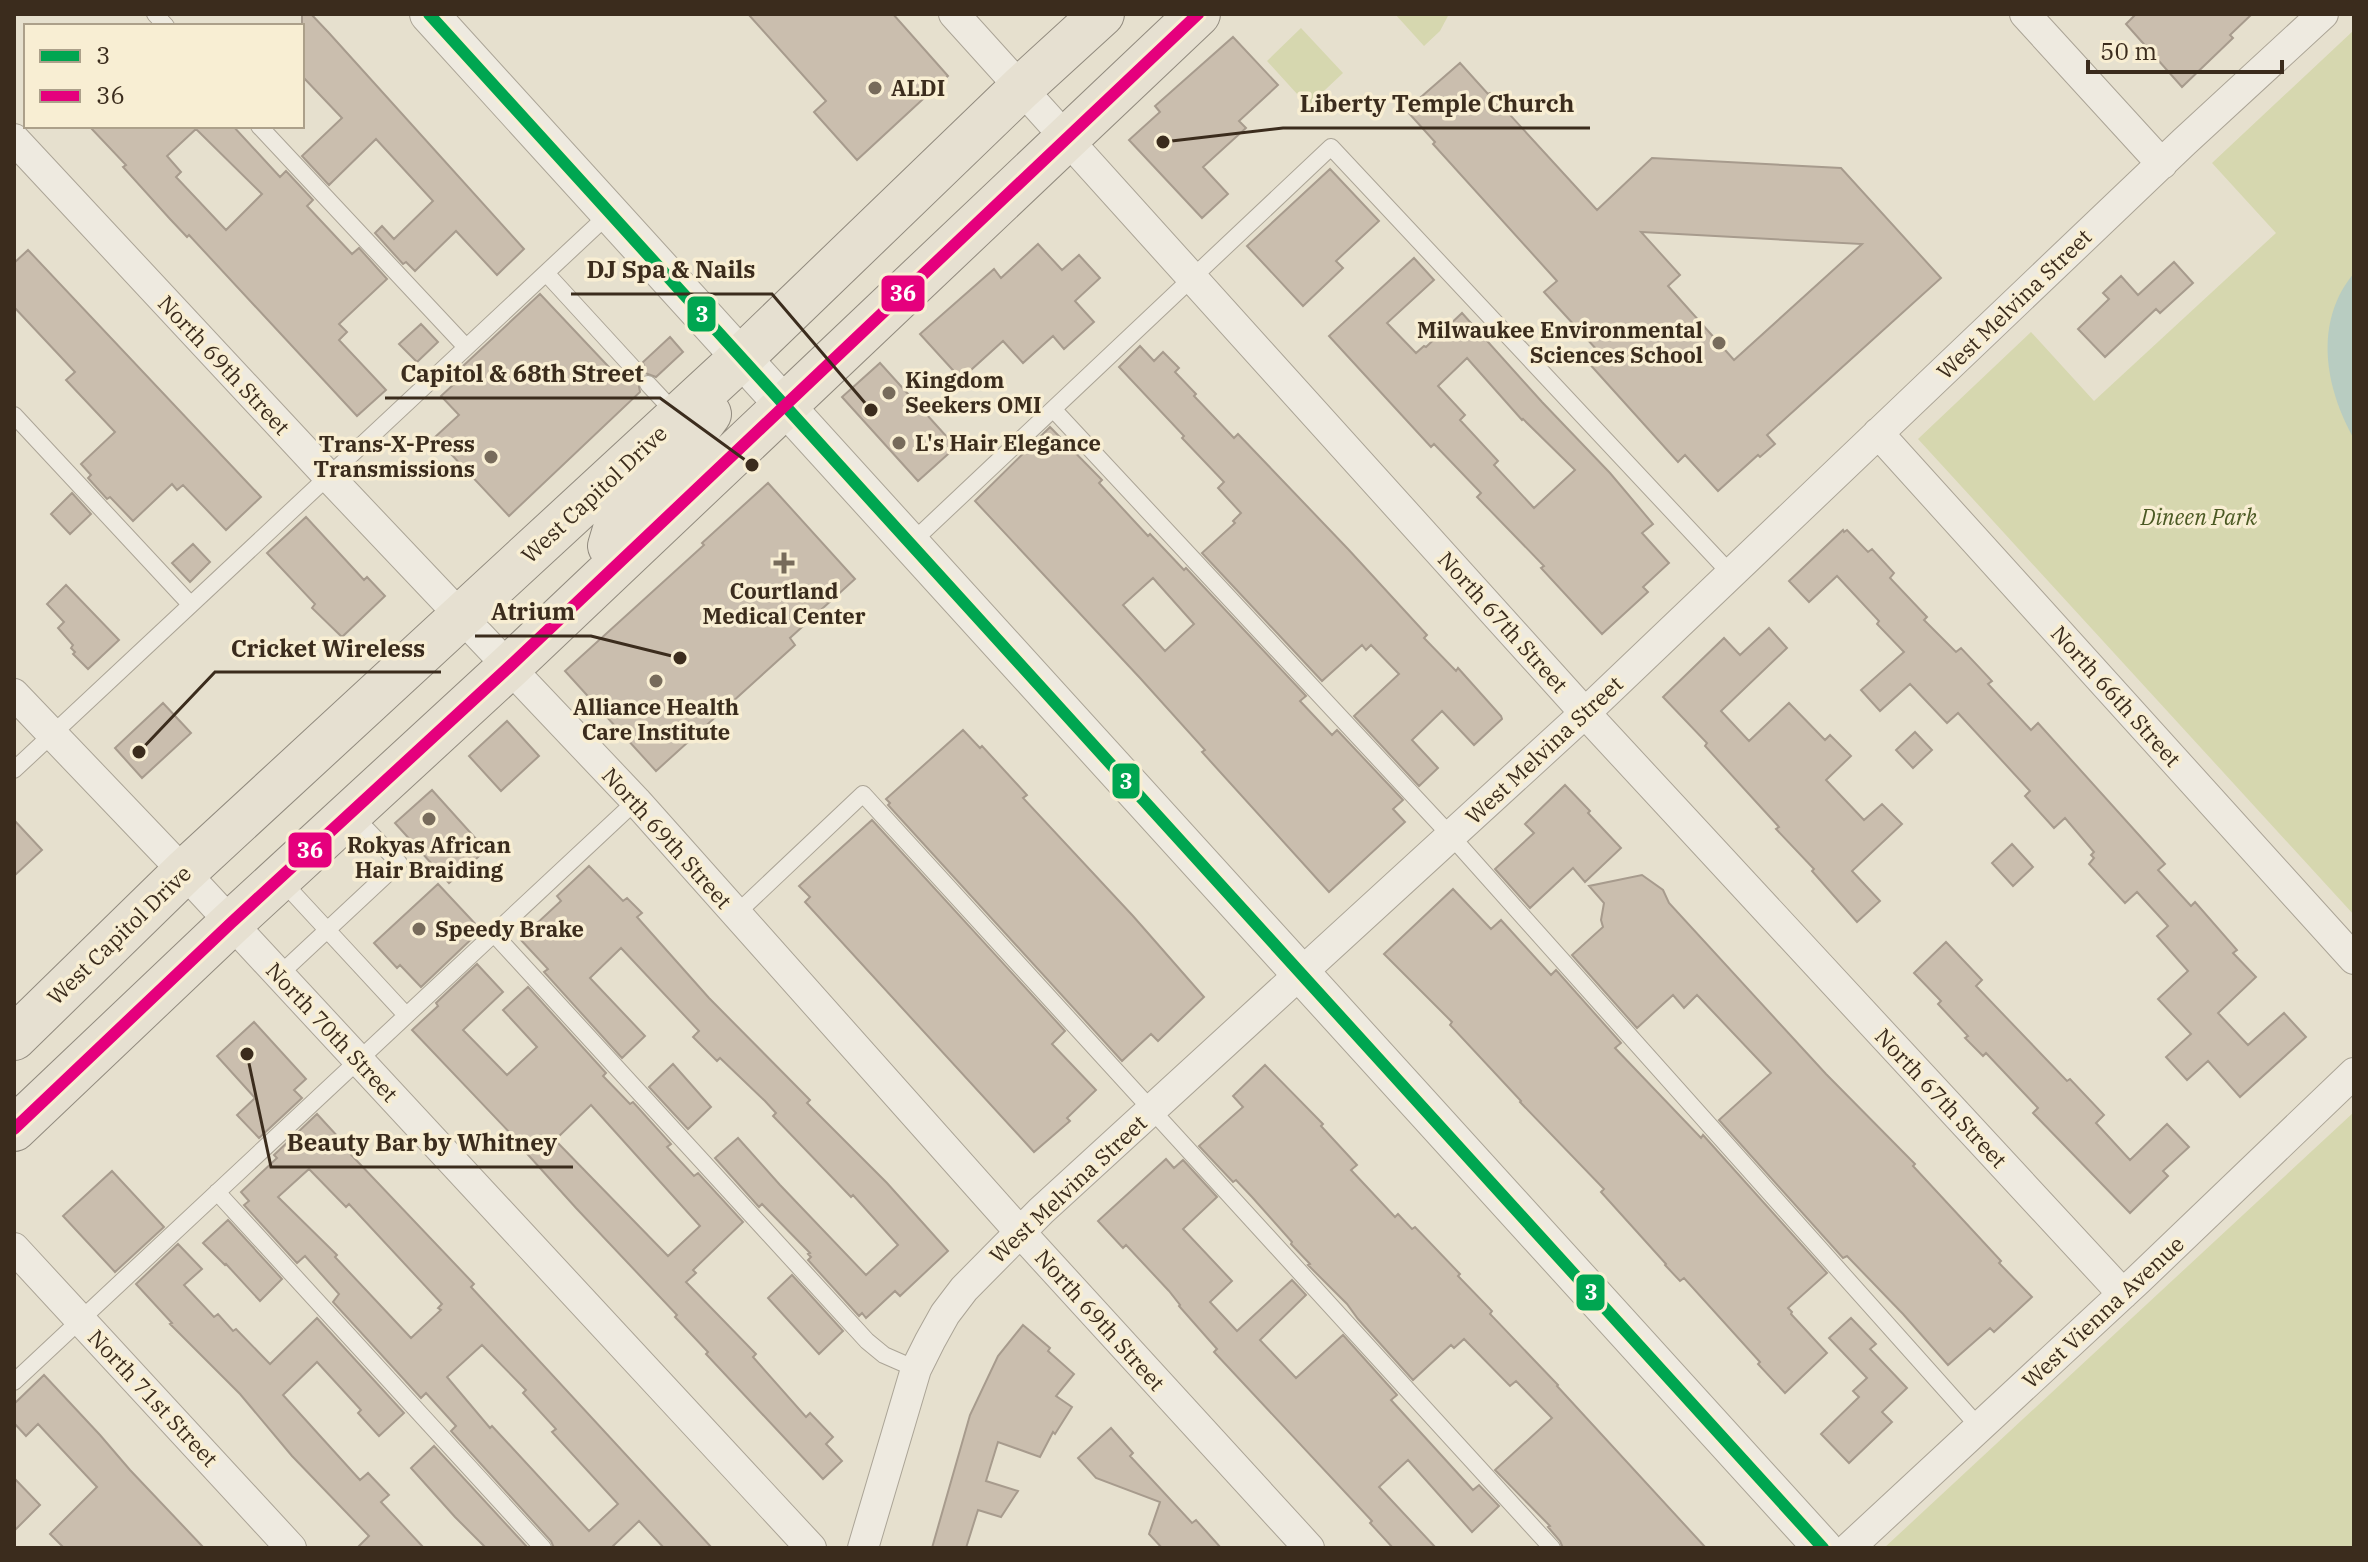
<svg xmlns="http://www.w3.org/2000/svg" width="2368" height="1562" viewBox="0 0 2368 1562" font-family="'IBM Plex Serif',serif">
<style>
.green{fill:#d6d7af}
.water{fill:#b8ccc1}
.building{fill:#cabeae;stroke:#a79b8d;stroke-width:2;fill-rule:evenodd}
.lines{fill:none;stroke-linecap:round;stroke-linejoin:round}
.service-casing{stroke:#aba496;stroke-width:18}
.minor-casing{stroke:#aba496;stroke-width:32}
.tertiary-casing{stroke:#aba496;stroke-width:40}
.primary-casing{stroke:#918a7e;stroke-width:46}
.service{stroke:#eeeae0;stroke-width:16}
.minor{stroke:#eeeae0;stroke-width:30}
.tertiary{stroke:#eeeae0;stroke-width:38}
.primary{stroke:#e6e0d1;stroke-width:44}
.bus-1-casing{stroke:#f8eed3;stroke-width:18}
.bus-2-casing{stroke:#f8eed3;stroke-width:18}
.bus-1{stroke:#00a651;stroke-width:12}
.bus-2{stroke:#e5007d;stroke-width:12}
.poi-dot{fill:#776b5b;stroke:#f8eed3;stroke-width:3}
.labels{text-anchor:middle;stroke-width:7;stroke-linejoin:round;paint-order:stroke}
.poi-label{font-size:22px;font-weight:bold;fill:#3b2c1d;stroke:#f8eed3;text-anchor:start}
.street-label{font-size:22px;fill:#3b2c1d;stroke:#f8eed3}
.park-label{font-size:22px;font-style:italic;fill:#4b5923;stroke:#f8eed3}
.leader{fill:none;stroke:#3b2c1d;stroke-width:3}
.callout-dot{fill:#3b2c1d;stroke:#f8eed3;stroke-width:3}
.callout-label{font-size:24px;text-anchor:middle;font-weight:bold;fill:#3b2c1d;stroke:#f8eed3;stroke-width:7;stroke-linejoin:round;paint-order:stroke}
.line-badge{stroke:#f8eed3;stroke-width:3}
.badge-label{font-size:22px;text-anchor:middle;font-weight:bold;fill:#fff}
</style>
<rect width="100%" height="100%" fill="#e6e0ce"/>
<path class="green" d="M1395,14H1449L1440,31L1424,46Z
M1301,28L1343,73L1308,106L1267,61Z
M2354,30V915L1918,439L2031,332L2094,401L2276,233L2212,163Z
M2354,1112V1548H1884Z"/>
<path class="water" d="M2354,273V439C2325,388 2313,322 2354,273Z"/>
<path class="building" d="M302,14H311L329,33L524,249L497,275L456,231L415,271L406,262L403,264L375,233L382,226L394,239L433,201L376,139L329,185L302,156L342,118L302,76Z
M748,14H893L948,76L857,160L814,112L826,101Z
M2136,14H2252L2230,35L2233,38L2182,87L2126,24Z
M1233,37L1278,85L1239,121L1246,128L1203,167L1228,194L1202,218L1129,140L1160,112L1155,106Z
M1460,63L1488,94L1490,93L1597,210L1652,158L1841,168L1941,278L1767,435L1775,444L1760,457L1758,455L1718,491L1685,455L1678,462L1586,360L1597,350L1544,292L1557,281L1433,144L1435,142L1406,110ZM1641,232L1862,244L1734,360L1668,286L1680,275Z
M89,126H233L280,177L286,171L313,200L307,206L352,254L359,248L387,279L339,324L347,332L339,340L386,390L357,416L189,235L187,237L170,219L123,167L126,165ZM196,129L262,194L226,230L176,177L181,172L167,156Z
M1330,169L1379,221L1336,261L1343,268L1303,306L1247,246Z
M1038,244L1062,270L1079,255L1100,278L1075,301L1094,322L1064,349L1053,336L1023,363L1003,341L961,379L920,334L994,269L1001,278Z
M28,250L261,497L226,530L183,485L177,490L172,484L133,521L110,497L107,499L88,478L91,475L81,464L115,432L66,380L75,372L14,307V263Z
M1414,258L1434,280L1387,323L1416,353L1424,346L1426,347L1462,313L1542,402L1610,473L1653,524L1642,533L1669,563L1643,587L1648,592L1602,634L1541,568L1544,566L1477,497L1481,493L1434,444L1431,447L1329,336ZM1467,358L1522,420L1523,419L1575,470L1534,508L1494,465L1498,461L1460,420L1465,415L1438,386Z
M2174,262L2193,283L2160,313L2156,309L2105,357L2078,329L2109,299L2103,293L2121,276L2138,295Z
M540,294L623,382L627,377L638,381L640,392L509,516L435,437L459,415L441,396L453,385L448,380Z
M421,324L438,342L417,362L399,344Z
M670,337L683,352L656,377L645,373L643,362Z
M1140,346L1154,361L1163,352L1179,368L1175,372L1196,394L1194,396L1234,438L1238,434L1348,549L1427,635L1424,638L1456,671L1458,668L1501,716L1502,719L1474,745L1442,711L1412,740L1438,768L1419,786L1354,716L1399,674L1371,645L1366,650L1362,645L1322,681L1202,553L1235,523L1233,521L1241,513L1218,488L1224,482L1182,438L1184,436L1119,367Z
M880,363L956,447L918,481L842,397Z
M1050,427L1102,480L1099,483L1148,536L1150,534L1184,570L1186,568L1306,696L1300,701L1332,735L1337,730L1403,800L1393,809L1405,822L1329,892L1202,752L1205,750L1140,678L975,501ZM1153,578L1194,624L1165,651L1123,605Z
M768,483L855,579L790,638L795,645L656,771L565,671L704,545L702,543Z
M72,493L91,514L70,534L51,514Z
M306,517L364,580L367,577L385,596L342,637L312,608L315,604L267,553Z
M1843,530L1844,532L1847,530L1868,552L1872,549L1894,573L1890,578L1927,617L1924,620L1956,652L1961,648L1992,681L1988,684L2031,730L2038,723L2165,864L2158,870L2191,906L2195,902L2237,950L2233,953L2256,977L2218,1013L2248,1045L2284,1013L2306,1037L2240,1097L2208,1061L2187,1080L2166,1057L2191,1034L2158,999L2188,971L2157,936L2168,926L2137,892L2125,903L2089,864L2094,858L2091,855L2094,852L2065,818L2054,828L2025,796L2030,791L1958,713L1947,723L1910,684L1880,711L1861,690L1904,652L1877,624L1879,621L1837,576L1809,602L1789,581Z
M193,544L210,562L190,582L172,563Z
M66,585L119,640L88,669L73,654L75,652L71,648L73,645L58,628L64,622L47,604Z
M1769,628L1787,648L1721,711L1749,741L1789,703L1825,740L1830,735L1851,756L1826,780L1864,820L1882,804L1902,824L1852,871L1880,901L1857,922L1812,871L1814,869L1776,829L1779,827L1705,746L1707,743L1663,697L1724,638L1740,655Z
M163,703L191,733L142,778L115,748Z
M507,721L539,756L501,791L469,756Z
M963,730L980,748L982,746L1027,795L1023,798L1133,916L1204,997L1158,1041L1151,1034L1122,1061L888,805L890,803L886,799Z
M1915,732L1932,750L1913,768L1896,750Z
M1565,785L1590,811L1588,813L1621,848L1585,882L1573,868L1530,908L1495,869L1534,833L1525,824Z
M432,790L486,850L449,883L395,823Z
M14,820L42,850L14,876Z
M872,820L1065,1031L1052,1044L1096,1090L1067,1118L1070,1121L1034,1152L805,902L810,897L799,886Z
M2012,844L2033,867L2013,886L1992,863Z
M589,866L623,901L627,898L642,913L637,917L709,998L810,1100L807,1103L887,1183L948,1251L900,1296L895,1291L866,1318L862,1313L859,1316L808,1260L811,1257L808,1254L810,1253L762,1204L759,1207L715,1158L738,1138L780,1185L866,1275L898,1245L853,1195L851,1197L773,1116L776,1113L765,1101L720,1058L717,1061L693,1037L699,1031L621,948L590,978L645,1036L622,1058L544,972L548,969L520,939L561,901L557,896Z
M1642,875L1663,890L1669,903L1826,1074L1915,1164L1913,1166L2001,1261L1999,1263L2032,1297L1994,1332L1990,1328L1948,1365L1903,1314L1847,1256L1843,1258L1719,1120L1771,1073L1697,995L1684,1008L1673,995L1637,1028L1572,955L1603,927L1601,920L1604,903L1589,886Z
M438,884L481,930L421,987L400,965L397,968L374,943Z
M1453,889L1491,929L1501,920L1551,975L1556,970L1621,1043L1615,1048L1701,1138L1703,1135L1827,1273L1788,1308L1792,1312L1791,1314L1827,1353L1785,1393L1758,1364L1760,1362L1684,1278L1680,1281L1665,1265L1666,1264L1601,1192L1604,1189L1520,1102L1521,1101L1450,1025L1452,1022L1384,954Z
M1946,942L1982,980L1976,986L2067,1081L2070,1079L2104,1115L2096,1123L2130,1160L2167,1124L2189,1147L2163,1171L2168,1176L2130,1213L2033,1113L2038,1108L1986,1053L1983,1056L1965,1038L1968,1036L1938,1004L1941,1001L1914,973Z
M477,964L503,992L463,1030L507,1075L537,1047L503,1010L528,987L606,1073L603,1076L630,1104L633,1102L671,1144L667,1147L694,1176L698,1173L743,1222L693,1270L696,1273L686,1282L756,1354L753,1357L806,1417L810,1413L833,1437L826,1444L842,1461L823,1479L706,1354L708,1352L675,1317L677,1315L576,1208L512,1137L513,1136L412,1030L438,1006L436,1003ZM591,1105L700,1226L668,1256L555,1140Z
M254,1022L306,1079L294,1090L302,1098L259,1138L237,1115L255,1098L217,1056Z
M673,1064L711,1107L688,1129L649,1087Z
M1265,1065L1323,1124L1321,1126L1357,1165L1351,1170L1395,1217L1398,1214L1412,1229L1415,1227L1460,1274L1458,1276L1492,1311L1490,1314L1558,1385L1557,1386L1706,1548H1563L1560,1541L1548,1527L1550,1526L1495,1470L1552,1418L1516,1381L1510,1386L1464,1339L1454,1348L1451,1345L1413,1380L1358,1319L1347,1304L1308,1265L1310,1264L1291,1244L1292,1242L1252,1197L1236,1180L1233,1182L1199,1146L1243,1107L1233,1096Z
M317,1114L340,1139L338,1141L474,1284L471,1287L712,1548H664L639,1521L611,1548H554L551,1541L451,1431L456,1426L426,1393L421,1398L333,1302L339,1294L305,1256L297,1263L244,1205L249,1201L241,1192L277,1158L274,1155ZM309,1169L346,1207L349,1204L442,1304L438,1308L441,1310L411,1338L335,1257L337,1255L278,1197ZM482,1345L526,1390L523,1393L556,1429L552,1432L618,1504L589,1531L492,1426L490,1428L447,1377Z
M1166,1159L1174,1168L1183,1160L1217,1197L1183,1229L1232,1281L1210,1302L1237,1331L1292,1280L1306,1295L1260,1340L1296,1378L1343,1335L1397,1395L1391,1400L1473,1490L1479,1485L1499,1506L1472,1532L1408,1460L1379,1487L1436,1548H1393L1370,1523L1372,1521L1214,1352L1217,1349L1179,1306L1180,1305L1169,1291L1126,1245L1123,1248L1098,1221Z
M112,1171L164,1227L115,1272L63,1216Z
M228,1220L282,1279L260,1301L226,1264L225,1265L203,1243Z
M178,1244L202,1269L184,1285L214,1317L218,1314L233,1331L236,1329L270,1364L317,1318L404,1413L379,1436L358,1413L361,1410L317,1362L283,1395L360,1480L368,1473L389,1495L381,1502L424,1548H357L369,1536L292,1456L240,1394L170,1324L172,1323L136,1284Z
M792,1275L843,1331L819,1354L768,1298Z
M1851,1318L1876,1344L1870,1349L1907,1388L1882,1412L1892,1422L1849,1463L1821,1434L1859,1397L1853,1391L1867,1378L1829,1338Z
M1023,1325L1050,1348L1048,1351L1074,1374L1056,1396L1072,1407L1055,1434L1053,1432L1040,1457L998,1442L986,1481L1018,1491L1001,1517L978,1510L966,1548H932L970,1415L998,1356Z
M44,1375L100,1435L130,1470L204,1548H64L50,1534L97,1487L38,1424L26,1436L14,1423V1404Z
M1111,1428L1133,1453L1130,1456L1192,1523L1196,1520L1221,1548H1162L1149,1534L1160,1502L1096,1478L1078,1458Z
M434,1446L528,1548H486L455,1517L411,1468Z
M14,1478L40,1505L14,1531Z"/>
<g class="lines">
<g class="service-casing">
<path id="service" d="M155,14L166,26
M259,126L466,347
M546,273L635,370
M648,384L677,415
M1053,409L1451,836L1979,1427
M14,415L190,604
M910,544L1331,147L1731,574
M14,770L610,213
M281,880L406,1015
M736,914L863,794L1552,1548
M494,934L867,1341L884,1355L916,1369
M279,975L399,863L352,814
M217,1192L543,1548
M14,1382L636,801"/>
</g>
<g class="minor-casing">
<path id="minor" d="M954,14L1585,713L2123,1294
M2025,14L2162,164
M14,139L328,476L636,801L1020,1232L1309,1548
M1878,433L2354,959
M14,694L184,872L811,1548
M14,1248L291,1548
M863,1548L916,1369L930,1341L945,1314L964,1289L1041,1211L1585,713L2184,142L2323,14
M1849,1548L2140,1278L2354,1073"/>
</g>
<g class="tertiary-casing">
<path id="tertiary" d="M429,14L1823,1548"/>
</g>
<g class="primary-casing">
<path id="primary" d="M610,546L616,526L670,467L709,414
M14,1038L184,872L740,359L1021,88L1102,14
M14,1129L231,923L509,667L1198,14"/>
</g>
<use href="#service" class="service"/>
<use href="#minor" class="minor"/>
<use href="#tertiary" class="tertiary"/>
<use href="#primary" class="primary"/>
<g class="bus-1-casing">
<path id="bus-1" d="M429,14L1823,1548"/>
</g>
<g class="bus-2-casing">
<path id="bus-2" d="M14,1129L231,923L509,667L1198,14"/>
</g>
<use href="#bus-1" class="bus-1"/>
<use href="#bus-2" class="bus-2"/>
</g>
<g class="poi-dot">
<circle cx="875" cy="88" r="8"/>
<circle cx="1719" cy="343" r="8"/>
<circle cx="889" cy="393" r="8"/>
<circle cx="899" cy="443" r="8"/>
<circle cx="491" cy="457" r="8"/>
<path d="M780 551h8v8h8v8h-8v8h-8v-8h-8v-8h8z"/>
<circle cx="656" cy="681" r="8"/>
<circle cx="429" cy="819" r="8"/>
<circle cx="419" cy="929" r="8"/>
</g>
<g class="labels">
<g class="poi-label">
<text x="891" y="96">ALDI</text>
<text x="1703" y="338" text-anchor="end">Milwaukee Environmental<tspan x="1703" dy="25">Sciences School</tspan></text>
<text x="905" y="388">Kingdom<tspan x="905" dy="25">Seekers OMI</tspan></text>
<text x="915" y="451">L's Hair Elegance</text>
<text x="475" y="452" text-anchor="end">Trans-X-Press<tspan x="475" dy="25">Transmissions</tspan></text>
<text x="784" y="599" text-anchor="middle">Courtland<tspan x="784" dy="25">Medical Center</tspan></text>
<text x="656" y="715" text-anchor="middle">Alliance Health<tspan x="656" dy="25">Care Institute</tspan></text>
<text x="429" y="853" text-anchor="middle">Rokyas African<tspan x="429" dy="25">Hair Braiding</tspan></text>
<text x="435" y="937">Speedy Brake</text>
</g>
<g class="street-label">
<text transform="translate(2014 304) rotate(-44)" y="8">West Melvina Street</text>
<text transform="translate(224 365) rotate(47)" y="8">North 69th Street</text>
<text transform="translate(594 494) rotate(-43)" y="8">West Capitol Drive</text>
<text transform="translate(1503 622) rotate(48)" y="8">North 67th Street</text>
<text transform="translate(2116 696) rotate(48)" y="8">North 66th Street</text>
<text transform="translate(1544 750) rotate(-43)" y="8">West Melvina Street</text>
<text transform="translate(667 838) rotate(48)" y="8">North 69th Street</text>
<text transform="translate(119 935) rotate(-44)" y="8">West Capitol Drive</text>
<text transform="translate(332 1032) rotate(47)" y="8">North 70th Street</text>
<text transform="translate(1941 1098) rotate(47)" y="8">North 67th Street</text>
<text transform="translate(1068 1189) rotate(-43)" y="8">West Melvina Street</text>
<text transform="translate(2103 1312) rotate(-43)" y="8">West Vienna Avenue</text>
<text transform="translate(1100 1320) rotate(48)" y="8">North 69th Street</text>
<text transform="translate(153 1398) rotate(47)" y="8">North 71st Street</text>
</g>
<g class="park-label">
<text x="2199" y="525">Dineen Park</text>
</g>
</g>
<path class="leader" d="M1163 142L1283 128H1590M871 410L772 294H571M752 465L660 398H385M680 658L591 636H475M139 752L215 672H441M247 1054L271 1167H573"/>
<g class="callout-dot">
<circle cx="1163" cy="142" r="8"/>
<circle cx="871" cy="410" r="8"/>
<circle cx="752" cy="465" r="8"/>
<circle cx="680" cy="658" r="8"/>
<circle cx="139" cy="752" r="8"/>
<circle cx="247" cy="1054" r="8"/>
</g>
<g class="callout-label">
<text x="1437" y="112">Liberty Temple Church</text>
<text x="671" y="278">DJ Spa &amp; Nails</text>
<text x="522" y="382">Capitol &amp; 68th Street</text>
<text x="533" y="620">Atrium</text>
<text x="328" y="657">Cricket Wireless</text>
<text x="422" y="1151">Beauty Bar by Whitney</text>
</g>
<g class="line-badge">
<rect x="880" y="274" width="46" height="39" rx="8" fill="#e5007d"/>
<rect x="686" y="295" width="31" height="38" rx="8" fill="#00a651"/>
<rect x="1111" y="762" width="30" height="38" rx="8" fill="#00a651"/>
<rect x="287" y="831" width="46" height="38" rx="8" fill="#e5007d"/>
<rect x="1575" y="1273" width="31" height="39" rx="8" fill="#00a651"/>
</g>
<g class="badge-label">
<text x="903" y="301">36</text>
<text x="702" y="322">3</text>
<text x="1126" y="789">3</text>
<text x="310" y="858">36</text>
<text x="1591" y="1300">3</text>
</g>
<rect width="2368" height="1562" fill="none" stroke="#3b2c1d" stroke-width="32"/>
<rect x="24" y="24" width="280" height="104" fill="#f8eed3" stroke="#aca08a" stroke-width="2"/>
<rect x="40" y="50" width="40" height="12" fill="#00a651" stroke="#aca08a" stroke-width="2"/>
<text x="96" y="64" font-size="24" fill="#3b2c1d">3</text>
<rect x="40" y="90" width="40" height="12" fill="#e5007d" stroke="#aca08a" stroke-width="2"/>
<text x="96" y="104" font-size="24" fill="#3b2c1d">36</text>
<path d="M2088 60v12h194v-12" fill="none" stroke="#3b2c1d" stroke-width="4"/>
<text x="2100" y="60" font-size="24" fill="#3b2c1d" stroke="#f8eed3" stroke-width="6" paint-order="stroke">50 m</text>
</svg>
